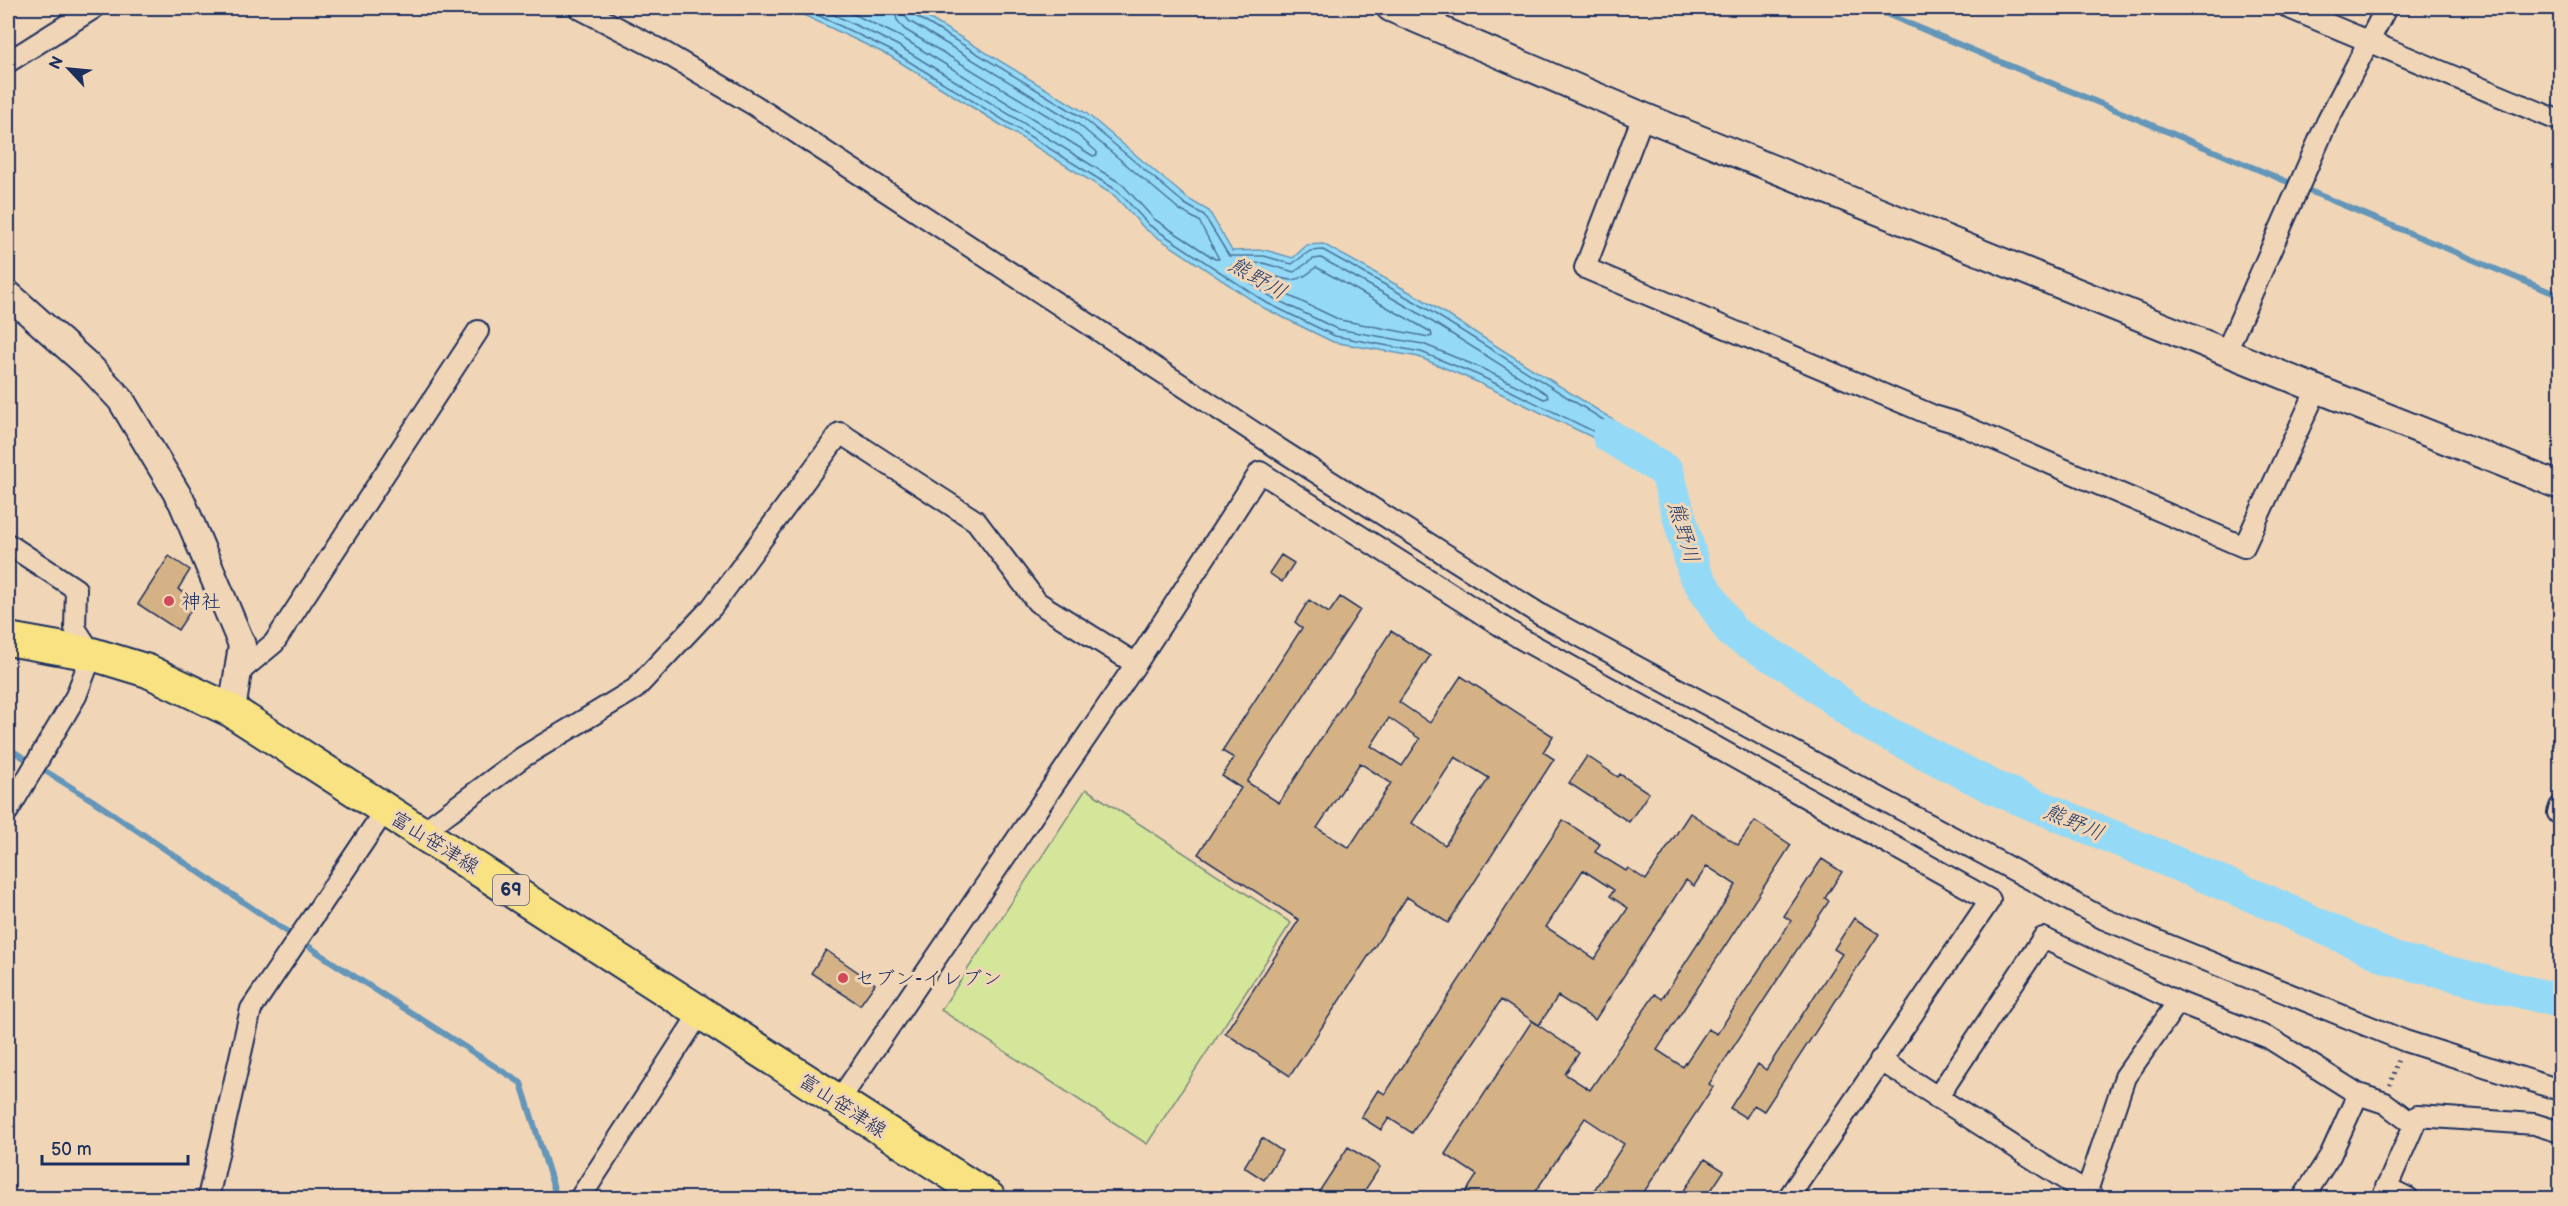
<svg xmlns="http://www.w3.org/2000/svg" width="2568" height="1206" viewBox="0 0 2568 1206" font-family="'Balsamiq Sans','Klee One',sans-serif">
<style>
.green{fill:#d4e69a;stroke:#788a7c;stroke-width:1.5}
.water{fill:#94daf6;stroke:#6496b9;stroke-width:1.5}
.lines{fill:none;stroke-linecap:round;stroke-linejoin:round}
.shore{stroke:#4b739b;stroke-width:1.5}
.stream{stroke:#6496b9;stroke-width:6}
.river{stroke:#94daf6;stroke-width:34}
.building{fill:#d4b286;stroke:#1b2f5e;stroke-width:1.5;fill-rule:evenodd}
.minor-casing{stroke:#1b2f5e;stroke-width:24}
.tertiary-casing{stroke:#1b2f5e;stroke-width:30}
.primary-casing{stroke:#1b2f5e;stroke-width:36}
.path{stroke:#1b2f5e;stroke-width:4;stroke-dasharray:1.5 4.5;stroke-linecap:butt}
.minor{stroke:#f0d5b7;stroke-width:20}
.tertiary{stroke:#f0d5b7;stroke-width:26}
.primary{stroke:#f8e281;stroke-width:32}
.poi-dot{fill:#d1495b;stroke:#f0d5b7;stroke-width:2}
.labels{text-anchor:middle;stroke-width:6;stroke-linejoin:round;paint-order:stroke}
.shield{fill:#f0d5b7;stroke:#5b6179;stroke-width:1.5}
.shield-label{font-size:18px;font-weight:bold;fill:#1b2f5e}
.poi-label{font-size:20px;fill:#1b2f5e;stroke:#f0d5b7;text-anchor:start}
.street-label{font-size:20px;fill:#1b2f5e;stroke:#f0d5b7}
.water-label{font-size:21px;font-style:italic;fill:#27406d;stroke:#f0d5b7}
</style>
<rect width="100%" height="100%" fill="#f0d5b7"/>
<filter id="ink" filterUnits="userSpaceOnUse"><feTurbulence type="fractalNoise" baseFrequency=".0167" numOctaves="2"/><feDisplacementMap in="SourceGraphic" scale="12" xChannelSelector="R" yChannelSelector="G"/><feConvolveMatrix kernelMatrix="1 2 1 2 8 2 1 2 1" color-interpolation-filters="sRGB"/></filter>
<g filter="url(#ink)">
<path class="green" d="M1086,789L1291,923L1147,1144L941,1010Z"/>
<path class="water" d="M789,8H912L1086,113L1188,199L1209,211L1232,251L1265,250L1293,258L1307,245L1323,244L1422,299L1664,452L1644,462L1475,381L1419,357L1333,342L1264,308L1145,229L1115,196L890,56Z"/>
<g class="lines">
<path class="shore" d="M803,8L892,51L1118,191L1149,225L1267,303L1335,336L1421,352L1478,375L1642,455L1649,452L1648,448L1419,304L1323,250L1310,251L1292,264L1264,256H1229L1204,215L1185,204L1083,118L914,15L911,8
M820,8L897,45L1122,184L1154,219L1215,259H1219L1199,221L1180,210L1078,124L909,21L905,16L903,8
M841,8L901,37L1093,156L1097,155V152L1073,131L904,29L897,20L894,8
M1321,258L1415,311L1547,394L1548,398L1544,399L1481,368L1423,344L1337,329L1271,297L1229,268L1232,265L1263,263L1294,272L1313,259Z
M1316,267L1431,332L1432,336L1429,337L1340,320L1275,289L1257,276L1262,272C1286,280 1295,287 1316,267Z"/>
<path class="stream" d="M1872,8L2560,296
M8,748L92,800L332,962L521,1083L557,1198"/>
<path class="river" d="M1609,436L1667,472L1695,574L1732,632L1796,670L1863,721L1995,788L2268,902L2393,959L2560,1001"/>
</g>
<path class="building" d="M1281,555L1294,563L1282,582L1269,573Z
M169,556L190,570L178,589L197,601L178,630L138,604Z
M1340,597L1360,610L1247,782L1279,803L1391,631L1430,656L1399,702L1430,723L1461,676L1553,736L1543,752L1554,759L1448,923L1407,897L1290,1076L1225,1033L1299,920L1198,854L1241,788L1222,776L1234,758L1222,751L1302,628L1295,622L1309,600L1329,613ZM1389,718L1420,739L1402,766L1371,746ZM1455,757L1489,778L1445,845L1412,823ZM1360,763L1391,783L1349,848L1317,828Z
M1587,756L1618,777L1620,774L1649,793L1629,822L1569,783Z
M1690,813L1738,845L1755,821L1791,845L1657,1050L1683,1067L1708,1029L1717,1034L1791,921L1784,916L1819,863L1822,859L1842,872L1825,898L1829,901L1709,1084L1713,1087L1640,1198H1589L1624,1144L1585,1118L1531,1198H1462L1477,1175L1445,1154L1532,1021L1579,1053L1565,1074L1590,1090L1655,994L1662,999L1736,885L1707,866L1694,886L1686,880L1595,1020L1558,996L1539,1025L1501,1000L1412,1133L1389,1118L1381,1130L1361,1117L1378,1090L1385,1094L1563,820L1600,844L1595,852L1626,871L1628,868L1646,880ZM1583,870L1614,890L1610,896L1628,908L1595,959L1546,927Z
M1854,918L1879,934L1764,1111L1754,1105L1746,1118L1730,1108L1758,1064L1766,1070L1842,954L1834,949Z
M826,950L875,984L860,1005L811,973Z
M1262,1138L1282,1151L1264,1180L1244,1167Z
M1348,1147L1380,1167L1360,1198H1315Z
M1705,1159L1724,1171L1706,1198H1679Z"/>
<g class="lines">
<g class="minor-casing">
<path id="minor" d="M579,8L662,51L754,105L1284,452L1541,615L2104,919L2405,1041L2560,1090
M2289,8L2560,121
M1431,26L1440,8
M8,62L94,8
M1643,116L1585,268L1934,416L1954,422L2244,547L2317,389
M2226,352L2327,122L2386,8
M8,544L76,589L75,628L92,654L76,696L8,811
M238,673L274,643L478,331
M2558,813L2560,807
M421,833L523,757L635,689L712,607L840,433L976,521L1037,602L1136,664
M1880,1060L2094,1198
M2358,1094L2385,1103L2414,1125
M1937,1098L2043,938L2178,1002L2269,1038L2358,1094L2330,1156L2303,1198
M838,1102L1136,664L1260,472L1520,638L1990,900L1788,1198
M2386,1187L2408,1198
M2086,1194L2125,1077L2178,1002
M208,1198L251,1009L385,810
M580,1198L700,1013
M2382,1198L2418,1116L2534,1124L2560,1132"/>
</g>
<g class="tertiary-casing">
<path id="tertiary" d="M1390,8L1643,116L2317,389L2560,486
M8,294L92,369L121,400L182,502L242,645L232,711"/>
</g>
<g class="primary-casing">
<path id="primary" d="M8,639L92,654L148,671L232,711L989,1198"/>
</g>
<path class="path" d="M2390,1085L2399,1058"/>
<use href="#minor" class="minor"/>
<use href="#tertiary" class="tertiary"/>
<use href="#primary" class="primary"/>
</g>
</g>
<g class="poi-dot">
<circle cx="169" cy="601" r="6"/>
<circle cx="843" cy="978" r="6"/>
</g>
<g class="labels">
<rect class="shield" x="493" y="875" width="36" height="30" rx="4.5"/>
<g class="shield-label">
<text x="511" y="896">69</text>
</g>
<g class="poi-label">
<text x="181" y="608">神社</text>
<text x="855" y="985">セブン-イレブン</text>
</g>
<g class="street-label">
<text transform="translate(435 842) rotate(32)" y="7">富山笹津線</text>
<text transform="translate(843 1105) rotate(33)" y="7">富山笹津線</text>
</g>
<g class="water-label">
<text transform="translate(1258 278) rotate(30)" y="7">熊野川</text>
<text transform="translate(1684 532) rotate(74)" y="7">熊野川</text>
<text transform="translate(2074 822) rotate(23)" y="7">熊野川</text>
</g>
</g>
<rect width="2568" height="1206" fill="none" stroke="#f0d5b7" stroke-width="30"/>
<rect x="15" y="15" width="2538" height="1176" fill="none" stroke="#1b2f5e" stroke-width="2" filter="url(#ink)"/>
<g transform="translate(69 69) rotate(296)" stroke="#f0d5b7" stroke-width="4.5" paint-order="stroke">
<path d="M0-4.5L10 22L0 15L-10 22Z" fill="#1b2f5e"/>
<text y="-9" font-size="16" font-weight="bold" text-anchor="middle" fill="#1b2f5e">N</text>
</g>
<path d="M42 1155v9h146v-9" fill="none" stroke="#1b2f5e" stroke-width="3"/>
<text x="51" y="1155" font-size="18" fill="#1b2f5e" stroke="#f0d5b7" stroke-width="4.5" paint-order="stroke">50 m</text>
</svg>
